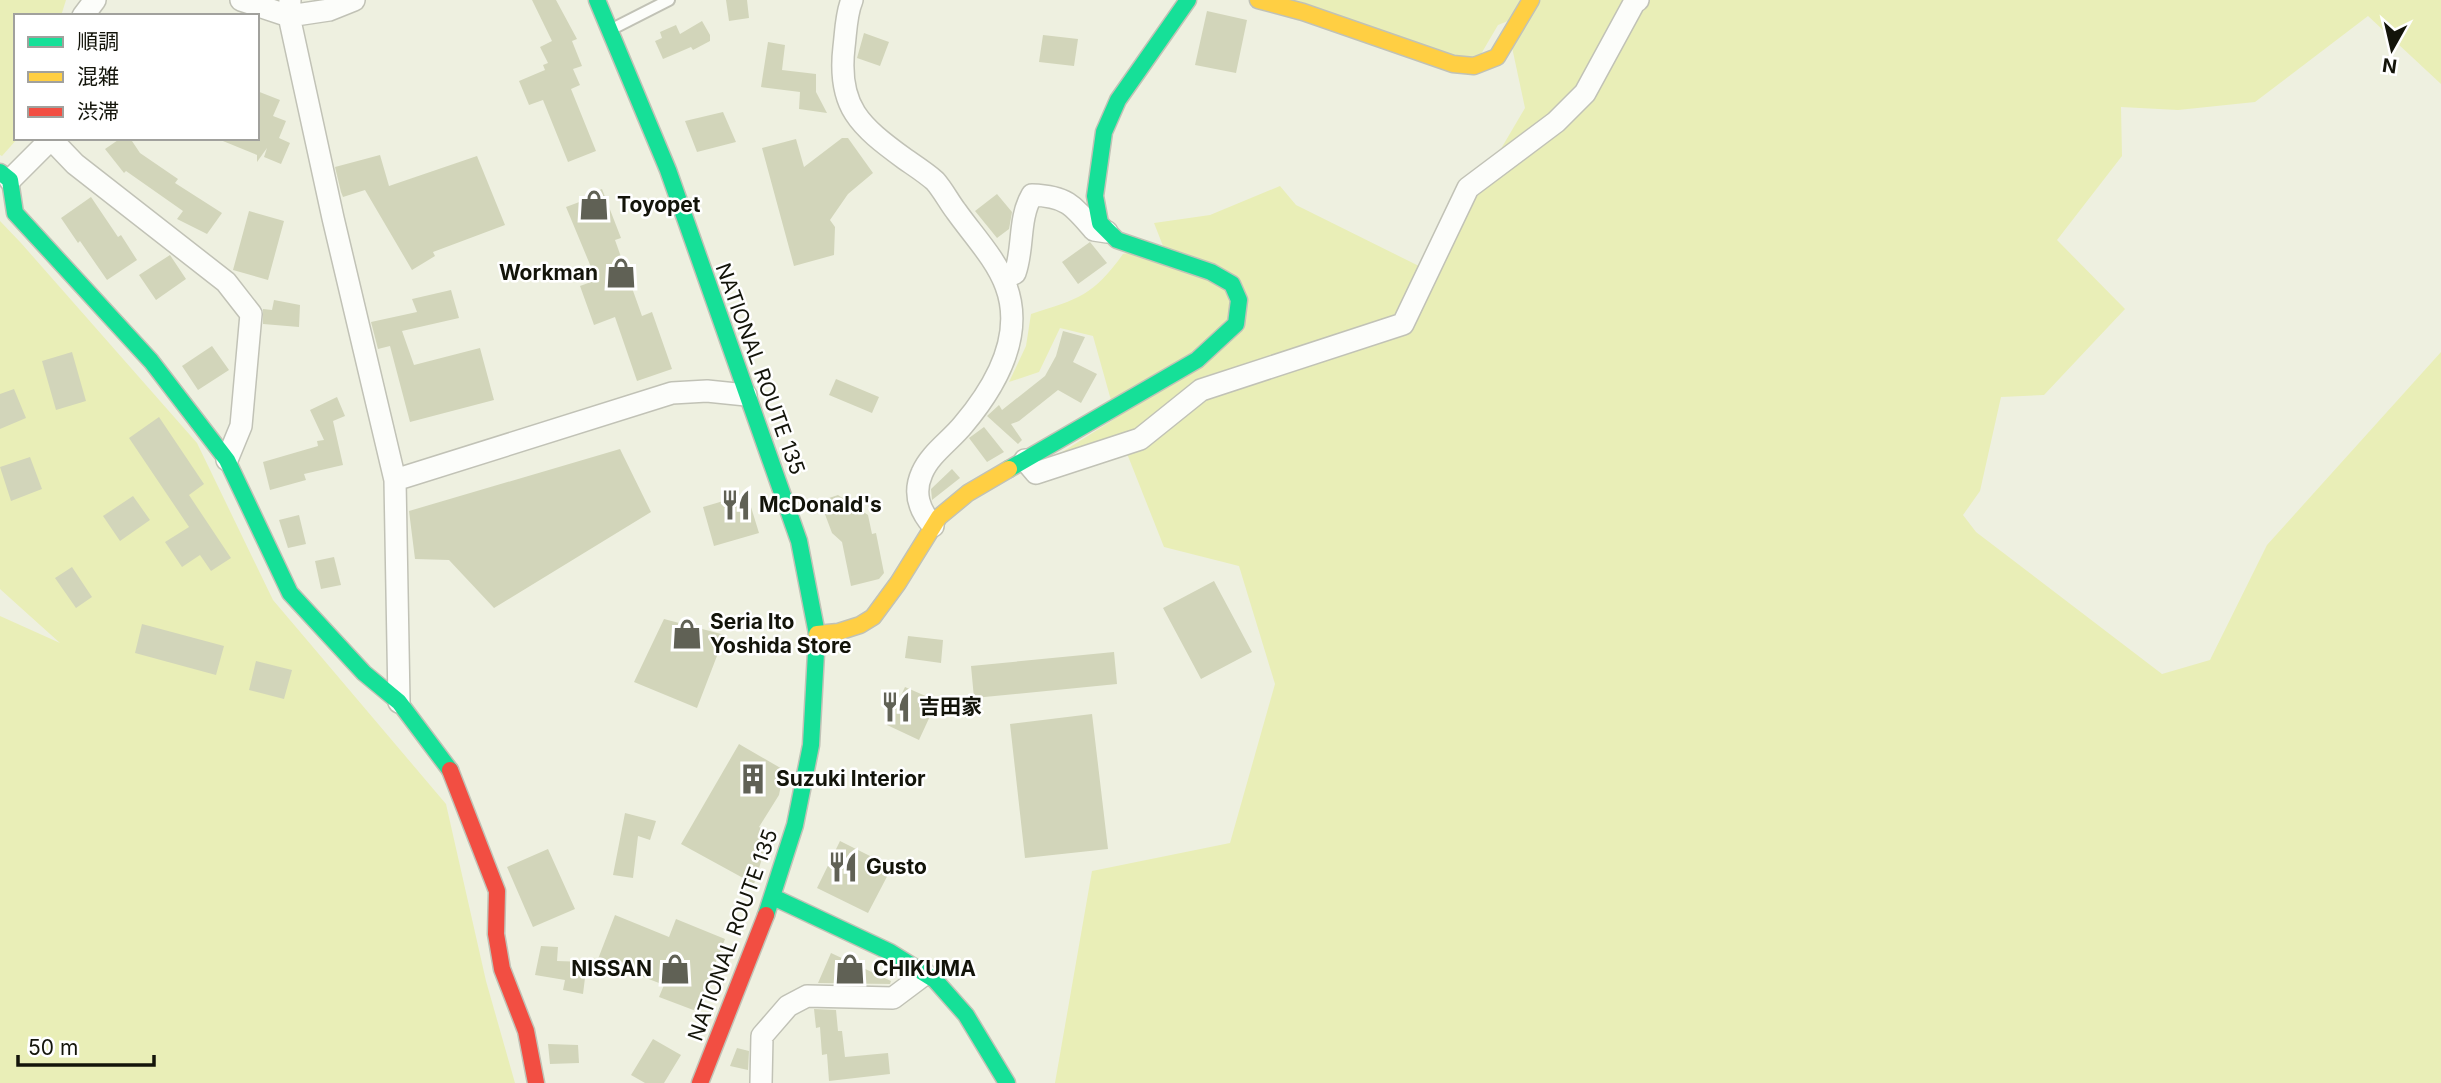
<svg xmlns="http://www.w3.org/2000/svg" width="2441" height="1083" viewBox="0 0 2441 1083" font-family="Inter,'Noto Sans JP',sans-serif">
<style>
.green{fill:#e9eeb7}
.building{fill:#d2d5ba}
.lines{fill:none;stroke-linecap:round;stroke-linejoin:round}
.lane-casing{stroke:#c1c2b6;stroke-width:14}
.street-casing{stroke:#c1c2b6;stroke-width:24}
.fast-casing{stroke:#c1c2b6;stroke-width:19}
.slow-casing{stroke:#c1c2b6;stroke-width:19}
.jam-casing{stroke:#c1c2b6;stroke-width:19}
.lane{stroke:#fcfdfa;stroke-width:10}
.street{stroke:#fcfdfa;stroke-width:21}
.fast{stroke:#16e098;stroke-width:16}
.slow{stroke:#ffcf43;stroke-width:16}
.jam{stroke:#f24e42;stroke-width:16}
.labels{text-anchor:middle;stroke-width:5;stroke-linejoin:round;paint-order:stroke}
.poi-label{font-size:21px;font-weight:bold;fill:#13140a;stroke:#fff;text-anchor:start}
.street-label{font-size:21px;fill:#13140a;stroke:#fff}
</style>
<rect width="100%" height="100%" fill="#eef0e0"/>
<path class="green" d="M0,0H66L61,16H16V138H18L2,156L0,155Z
M1254,0H1533L1523,15L1498,25L1474,66Z
M1535,0H2441V84L2368,16L2255,102L2178,110L2121,107L2122,156L2057,240L2125,309L2044,395L2001,397L1980,491L1963,515L1976,532L2162,674L2210,660L2267,545L2441,352V1083H1055L1092,871L1230,843L1275,684L1239,566L1164,547L1124,446L1056,456L1116,418L1093,336L1060,328L1039,372L1009,382L1026,346L1031,314C1078,299 1093,296 1123,254L1163,246L1154,223L1210,215L1280,186L1296,205L1429,271L1525,108L1510,38Z
M0,221L21,243L197,443L273,600L446,804L486,981L515,1083H0V616L60,643L0,589Z"/>
<path class="building" d="M532,0H556L577,39L572,41L582,66L573,69L580,85L571,89L596,151L568,162L543,100L529,105L519,81L545,70L543,65L548,63L540,47L552,41Z
M726,0H747L749,18L729,21Z
M1207,11L1247,20L1236,73L1195,65Z
M702,21L710,35V41L693,50L691,47L663,59L655,41L662,38L660,32L676,25L680,34Z
M864,33L889,42L880,66L857,58Z
M1043,35L1078,39L1074,66L1039,62Z
M768,42L785,45L782,70L816,74V92L827,113L799,109L800,92L761,87Z
M257,91L280,100L273,116L286,121L279,138L290,143L281,164L264,157L267,148L257,162V155L218,139L257,138Z
M723,112L736,142L697,152L685,121Z
M121,138H130L140,153L178,179L175,183L222,213L207,234L177,219L183,211L126,171L124,173L105,149Z
M842,138H848L873,173L848,194L830,220L835,227L834,255L794,266L762,148L796,139L804,167Z
M380,155L389,186L477,156L505,225L433,252L435,256L412,270L365,190L343,197L341,192L335,167Z
M602,189L621,238L615,240L642,316L652,312L672,369L637,381L615,317L594,325L580,286L591,282L587,268L591,267L566,207L582,201L580,198Z
M997,194L1012,212L1009,229L997,238L975,211Z
M91,197L118,237L121,235L137,260L107,280L80,241L78,243L61,218Z
M249,211L284,221L268,280L233,270Z
M1090,242L1107,263L1078,284L1062,262Z
M170,255L186,279L156,300L139,275Z
M451,290L459,318L402,331L414,365L480,348L494,400L410,422L390,346L378,349L371,322L417,312L412,299Z
M274,300L300,305L299,327L263,324V309L272,310Z
M1063,331L1085,337L1073,362L1097,374L1081,403L1058,390L1019,421L1011,424L1022,440L1018,444L987,416L999,405L1002,410L1045,376L1056,356Z
M212,346L229,370L198,390L182,366Z
M72,352L86,401L56,410L42,361Z
M836,379L879,397L872,413L829,395Z
M14,389L26,418L0,429V394Z
M337,397L345,416L333,421L343,465L304,474L306,480L270,490L263,462L318,446L317,441L324,440L310,410Z
M159,417L204,484L189,495L231,558L211,571L200,555L182,567L165,542L189,527L129,438Z
M984,427L1004,452L987,462L969,438Z
M620,449L651,512L494,608L449,560L415,559L409,511Z
M30,457L42,489L11,501L0,467Z
M952,469L960,478L932,500L931,489Z
M747,494L759,533L714,546L703,507Z
M838,495L868,515L872,534L876,533L884,573L879,579L851,586L842,542L832,533L820,501Z
M133,496L150,520L120,541L103,516Z
M299,515L306,544L288,548L279,520Z
M334,557L341,585L321,589L315,561Z
M72,567L92,597L76,608L55,578Z
M1214,581L1252,652L1201,679L1163,608Z
M664,619L725,635L697,708L634,682Z
M142,624L224,646L216,675L135,653Z
M908,636L943,640L941,663L905,658Z
M1114,652L1117,684L974,698L971,666Z
M256,661L292,670L284,699L249,690Z
M905,687L937,701L919,740L887,725Z
M1092,714L1108,849L1025,858L1010,724Z
M739,744L784,770L779,795L759,827L770,833L754,884L681,844Z
M625,813L656,821L650,840L638,836L633,878L613,875Z
M840,841L892,867L868,913L817,888Z
M548,849L575,909L533,927L507,867Z
M615,915L669,937L676,919L725,939L696,1011L659,997L664,985L598,959Z
M541,946L558,947L557,961L587,962L583,994L563,990L565,980L535,975Z
M831,953L891,981L890,984L818,983Z
M814,1009L836,1010L838,1031H842L845,1057L888,1053L890,1074L829,1081L827,1054L822,1055L820,1027L816,1028Z
M653,1039L681,1055L664,1083H645L631,1075Z
M548,1044L578,1045L579,1063L550,1064Z
M737,1048L749,1051L748,1070L730,1066Z"/>
<g class="lines">
<g class="lane-casing">
<path id="lane" d="M616,27L669,0"/>
</g>
<g class="street-casing">
<path id="street" d="M241,0L289,16L329,10L354,0
M290,0L289,16L333,218L395,480L399,702
M852,0C846,14 846,31 844,47C837,107 860,126 905,159C915,166 926,173 935,181C943,190 949,202 956,211C973,235 996,259 1006,286C1025,337 995,387 963,425C950,441 930,454 922,473C913,493 919,510 933,526
M83,16L95,0
M52,140L75,164L226,282L251,314L241,426L227,460
M10,180L52,138
M1003,279L1015,273C1024,248 1018,219 1032,195C1066,196 1073,205 1094,230L1107,232
M1025,460L1036,473L1140,439L1201,390L1403,324L1468,188L1556,122L1585,93L1634,3L1638,0
M395,480L672,393L707,391L746,395
M761,1083L762,1036L788,1006L807,996L893,998L925,974"/>
</g>
<g class="fast-casing">
<path id="fast" d="M597,0L668,170L799,541L817,634L811,745L795,825L766,915
M0,172L10,180L15,213L151,361L227,460L290,593L364,673L399,702L450,770
M1009,469L1197,360L1236,324L1239,300L1232,284L1211,272L1117,240L1100,223L1095,196L1104,132L1118,100L1188,0
M773,897L890,952L935,980L966,1015L1007,1083"/>
</g>
<g class="slow-casing">
<path id="slow" d="M1258,0L1303,12L1453,64L1474,66L1497,57L1531,0
M817,634L838,632L860,625L873,617L898,583L939,517L968,493L1009,469"/>
</g>
<g class="jam-casing">
<path id="jam" d="M450,770L497,891L496,934L502,969L526,1031L536,1083
M700,1083L766,915"/>
</g>
<use href="#lane" class="lane"/>
<use href="#street" class="street"/>
<use href="#fast" class="fast"/>
<use href="#slow" class="slow"/>
<use href="#jam" class="jam"/>
</g>
<defs>
<g id="shop-bare" transform="scale(2.415)"><path d="M-5-2.5h2.3a2.7 3.5 0 0 1 5.4 0H5L5.5 6h-11ZM-1.5-2.5h3a1.5 2.3 0 0 0-3 0Z" fill="#606155" stroke="#fff" stroke-width="2.5" paint-order="stroke"/></g>
<g id="restaurant-bare" transform="scale(2.415)"><path d="M-5-6h1v4h1v-4h1v4h1v-4h1v5L-1.5 .5V6h-2V.5L-5-1ZM5-6V6H3V1.5H1.5Q1.5-4 5-6Z" fill="#606155" stroke="#fff" stroke-width="2.5" paint-order="stroke"/></g>
<g id="building-bare" transform="scale(2.415)"><path d="M-4-6H4V6H1V3H-1V6H-4ZM-2.5-4.3h1.7v1.8h-1.7ZM.8-4.3h1.7v1.8H.8ZM-2.5-1h1.7V.8h-1.7ZM.8-1h1.7V.8H.8Z" fill="#606155" stroke="#fff" stroke-width="2.5" paint-order="stroke"/></g>
</defs>
<g fill-rule="evenodd">
<use href="#shop-bare" x="594" y="205"/>
<use href="#shop-bare" x="621" y="273"/>
<use href="#restaurant-bare" x="736" y="505"/>
<use href="#shop-bare" x="687" y="634"/>
<use href="#restaurant-bare" x="896" y="707"/>
<use href="#building-bare" x="753" y="779"/>
<use href="#restaurant-bare" x="843" y="867"/>
<use href="#shop-bare" x="675" y="969"/>
<use href="#shop-bare" x="850" y="969"/>
</g>
<g class="labels">
<g class="poi-label">
<text x="617" y="212">Toyopet</text>
<text x="598" y="280" text-anchor="end">Workman</text>
<text x="759" y="512">McDonald's</text>
<text x="710" y="629">Seria Ito<tspan x="710" dy="24">Yoshida Store</tspan></text>
<text x="919" y="714">吉田家</text>
<text x="776" y="786">Suzuki Interior</text>
<text x="866" y="874">Gusto</text>
<text x="652" y="976" text-anchor="end">NISSAN</text>
<text x="873" y="976">CHIKUMA</text>
</g>
<g class="street-label">
<text transform="translate(760 369) rotate(70)" y="7">NATIONAL ROUTE 135</text>
<text transform="translate(733 935) rotate(-70)" y="7">NATIONAL ROUTE 135</text>
</g>
</g>
<rect x="14" y="14" width="245" height="126" fill="#ffffff" stroke="#a1a19d" stroke-width="2"/>
<rect x="28" y="37" width="35" height="10" fill="#16e098" stroke="#a1a19d" stroke-width="2"/>
<text x="77" y="49" font-size="21" fill="#13140a">順調</text>
<rect x="28" y="72" width="35" height="10" fill="#ffcf43" stroke="#a1a19d" stroke-width="2"/>
<text x="77" y="84" font-size="21" fill="#13140a">混雑</text>
<rect x="28" y="107" width="35" height="10" fill="#f24e42" stroke="#a1a19d" stroke-width="2"/>
<text x="77" y="119" font-size="21" fill="#13140a">渋滞</text>
<g transform="translate(2392 49) rotate(188)" stroke="#ffffff" stroke-width="5" paint-order="stroke">
<path d="M0-5L12 26L0 18L-12 26Z" fill="#13140a"/>
<text y="-10" font-size="19" font-weight="bold" text-anchor="middle" fill="#13140a">N</text>
</g>
<path d="M18 1055v10h136v-10" fill="none" stroke="#13140a" stroke-width="3.5"/>
<text x="28" y="1055" font-size="21" fill="#13140a" stroke="#ffffff" stroke-width="5" paint-order="stroke">50 m</text>
</svg>
